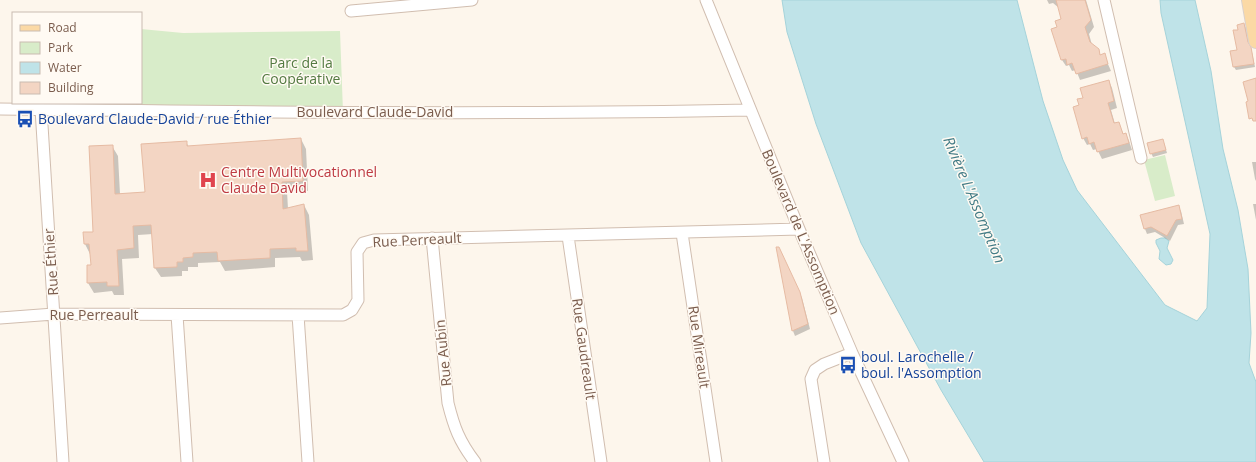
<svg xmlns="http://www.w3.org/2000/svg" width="1256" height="462" viewBox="0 0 1256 462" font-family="'Open Sans',sans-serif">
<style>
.green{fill:#d8ecc9}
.water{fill:#bfe3e8;stroke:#a5d3da}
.shadow{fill:#0003}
.building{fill:#f3d5c3;stroke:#e6bba3}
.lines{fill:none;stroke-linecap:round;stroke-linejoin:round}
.minor-casing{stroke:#d1beb0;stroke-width:13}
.major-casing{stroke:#dad1cd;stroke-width:16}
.minor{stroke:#fff;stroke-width:11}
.major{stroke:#fbd9a5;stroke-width:14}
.labels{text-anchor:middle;stroke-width:3;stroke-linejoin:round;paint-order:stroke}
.park-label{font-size:14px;fill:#537a41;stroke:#fffaf3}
.street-label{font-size:14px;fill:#7a5c4d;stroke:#fffaf3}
.transit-label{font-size:14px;fill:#164399;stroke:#fffaf3;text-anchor:start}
.health-label{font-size:14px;fill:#be3a42;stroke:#fffaf3;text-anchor:start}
.water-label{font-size:15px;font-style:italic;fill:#437c86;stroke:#fffaf3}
</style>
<rect width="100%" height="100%" fill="#fdf6ec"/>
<path class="green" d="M141,29L183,33L340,31L343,112L77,109V103H141Z
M1165,155L1175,196L1155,201L1144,160Z"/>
<path class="water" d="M782,0H1017L1043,101L1063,160L1077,190L1165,305L1197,321L1207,308L1210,234L1161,13L1160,0H1195L1211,71L1223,149L1238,210L1248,269L1251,333L1249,363L1256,382V462H984L941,390L861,243L816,124L787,32Z
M1161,238H1165L1169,241L1167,248L1173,260L1171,264L1166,265L1159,259L1160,251L1156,243V240Z"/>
<path class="shadow" d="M1047,0H1086L1094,27L1089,34L1092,45L1098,50L1101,56L1104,55L1111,71L1080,80L1076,70L1072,71L1069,65L1066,66L1062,60L1059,28L1063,20L1059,8L1053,3L1049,4Z
M1244,24L1246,28L1249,46L1252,52L1255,67L1236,70L1234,67L1238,51L1239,31Z
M1109,81L1112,88L1117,108L1111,110L1115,124L1118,123L1124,135L1126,134L1129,141L1132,150L1102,159L1097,149L1093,150L1090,144L1087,145L1083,138L1080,106L1084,98Z
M301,139L306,149L308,191H287L288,209L304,205L309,215L313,260L302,261L300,257L275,258V267L225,271L220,262L198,263V267H188V271H182V276L161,277L155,268L153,234L138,235L139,258L122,259L124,295H114L112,291L94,293L88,283V266H92L90,254L85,244L84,233L94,232L112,146L118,156L120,194L146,193L186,142L189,147Z
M1164,143L1167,153L1153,157L1151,153Z
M1252,162H1256V181L1255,179Z
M1253,204H1256V220Z
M1178,206L1181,211L1184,224L1178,225L1170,241L1155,232L1147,234L1145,229L1141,216Z
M777,248L781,253L802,298L810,329L795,336L793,331Z"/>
<path class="building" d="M1056,0H1085L1091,20L1085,27L1090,42L1099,49L1100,55L1105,53L1108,64L1076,74L1072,63L1067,65L1066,59L1061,60L1051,29L1057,27L1055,21L1061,19Z
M1244,23L1248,42L1251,47L1254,64L1233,67L1230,51L1237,50L1233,30H1238L1237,25Z
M1256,78V121H1253L1252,118L1249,119L1246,102L1248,101L1243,82Z
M1109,80L1114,101L1108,103L1114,123L1119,122L1123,134L1126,133L1129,143L1097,152L1094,142L1089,144L1087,137L1082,139L1073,107L1079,105L1077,99L1083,98L1080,88Z
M301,138L303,181L282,182L283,209L304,204L308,251H296V248L270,249V258L218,261L217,252L193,253V257L183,258V262H177V267L154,268L151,225L133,226L134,248L117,250L119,286H107V282L87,283V265H91L89,244H84L83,232H93L89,146L113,145L115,194L145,192L141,144L187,141V146Z
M1163,139L1166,150L1150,154L1147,143Z
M1179,205L1182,219L1176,220L1167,236L1151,227L1144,229L1140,215Z
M776,247H779L800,292L808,324L792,331Z"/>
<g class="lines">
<g class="minor-casing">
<path id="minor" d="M706,0L799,229L852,353L903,462
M1104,0L1141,158
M351,11L472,0
M0,109C250,112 500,115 750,110
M41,109L63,462
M682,233L716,462
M568,236L601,462
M432,238L448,403C454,427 459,441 475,462
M177,315L187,462
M298,315L308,462
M0,318L54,314L343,315L352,310L358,300L357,252L363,243L374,240L799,229
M824,462L811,379L815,370L824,364L852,353"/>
</g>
<g class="major-casing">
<path id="major" d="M1249,0L1256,41"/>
</g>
<use href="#minor" class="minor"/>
<use href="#major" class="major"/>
</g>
<defs>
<g id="bus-bare" transform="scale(1.38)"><path d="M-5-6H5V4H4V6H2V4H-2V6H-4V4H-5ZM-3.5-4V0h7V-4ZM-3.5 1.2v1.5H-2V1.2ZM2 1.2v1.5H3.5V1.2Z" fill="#1a4fb4" stroke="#fffaf3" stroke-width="2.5" paint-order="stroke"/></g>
<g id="hospital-bare" transform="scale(1.38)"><path d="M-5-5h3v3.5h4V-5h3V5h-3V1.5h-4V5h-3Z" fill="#e0444e" stroke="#fffaf3" stroke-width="2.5" paint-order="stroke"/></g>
</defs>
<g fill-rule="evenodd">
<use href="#bus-bare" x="25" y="119"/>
<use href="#hospital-bare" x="208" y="180"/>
<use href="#bus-bare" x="848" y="365"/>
</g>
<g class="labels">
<g class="park-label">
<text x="301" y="68">Parc de la<tspan x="301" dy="16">Coopérative</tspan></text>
</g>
<g class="street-label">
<text x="375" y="117">Boulevard Claude-David</text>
<text transform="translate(801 232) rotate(67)" y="5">Boulevard de L'Assomption</text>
<text transform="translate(417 240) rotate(-3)" y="5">Rue Perreault</text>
<text transform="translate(51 262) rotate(-94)" y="5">Rue Éthier</text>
<text x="94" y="320">Rue Perreault</text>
<text transform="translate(699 347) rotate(82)" y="5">Rue Mireault</text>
<text transform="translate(584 349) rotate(82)" y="5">Rue Gaudreault</text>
<text transform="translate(443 353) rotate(-96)" y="5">Rue Aubin</text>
</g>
<g class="transit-label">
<text x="38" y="124">Boulevard Claude-David / rue Éthier</text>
<text x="861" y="362">boul. Larochelle /<tspan x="861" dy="16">boul. l'Assomption</tspan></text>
</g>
<g class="health-label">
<text x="221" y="177">Centre Multivocationnel<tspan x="221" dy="16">Claude David</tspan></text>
</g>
<g class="water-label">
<text transform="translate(974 200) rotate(67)" y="5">Rivière L'Assomption</text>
</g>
</g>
<rect x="12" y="12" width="130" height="92" fill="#fffaf3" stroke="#cabbb1"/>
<rect x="20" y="25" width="20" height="6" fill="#fbd9a5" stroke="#cabbb1"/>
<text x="48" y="32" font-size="12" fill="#7a5c4d">Road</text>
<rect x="20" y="42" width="20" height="12" fill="#d8ecc9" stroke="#cabbb1"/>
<text x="48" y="52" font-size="12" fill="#7a5c4d">Park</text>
<rect x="20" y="62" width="20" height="12" fill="#bfe3e8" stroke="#cabbb1"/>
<text x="48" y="72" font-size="12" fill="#7a5c4d">Water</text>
<rect x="20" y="82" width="20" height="12" fill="#f3d5c3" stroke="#cabbb1"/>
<text x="48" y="92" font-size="12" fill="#7a5c4d">Building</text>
</svg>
